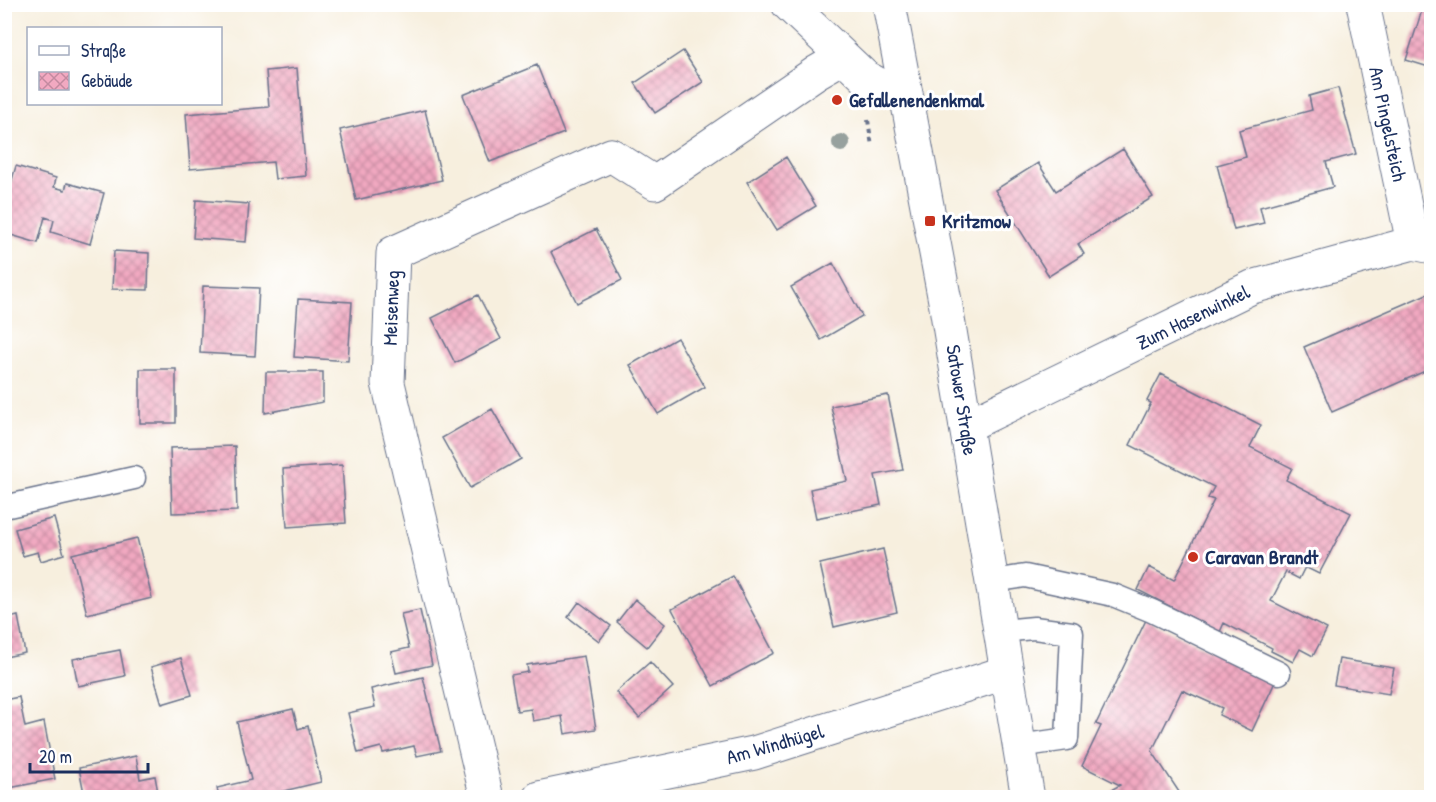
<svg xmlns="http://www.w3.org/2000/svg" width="1436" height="802" viewBox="0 0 1436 802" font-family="'Patrick Hand',sans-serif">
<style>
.building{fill:url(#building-cross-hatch)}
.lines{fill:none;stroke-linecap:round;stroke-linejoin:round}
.lane-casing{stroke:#68728b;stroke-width:25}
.street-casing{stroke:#68728b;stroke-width:35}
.secondary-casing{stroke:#68728b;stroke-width:35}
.path{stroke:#68728b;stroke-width:4;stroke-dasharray:4.5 4.5;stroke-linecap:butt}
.lane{stroke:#fff;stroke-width:22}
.street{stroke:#fff;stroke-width:33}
.secondary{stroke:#fff;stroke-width:33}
.tree{fill:#97a19e}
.poi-dot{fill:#c8321e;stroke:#fff;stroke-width:2}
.labels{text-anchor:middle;stroke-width:6;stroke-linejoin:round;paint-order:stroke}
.poi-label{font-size:20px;font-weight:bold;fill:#1b2f5e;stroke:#fff;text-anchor:start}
.street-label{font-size:20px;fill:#1b2f5e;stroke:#fff}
</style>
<defs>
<pattern id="building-cross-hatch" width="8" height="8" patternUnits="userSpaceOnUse" patternTransform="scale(1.5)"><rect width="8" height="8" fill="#f2a9c1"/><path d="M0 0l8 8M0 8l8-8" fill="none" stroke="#c38aa0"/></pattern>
</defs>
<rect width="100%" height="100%" fill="#fff"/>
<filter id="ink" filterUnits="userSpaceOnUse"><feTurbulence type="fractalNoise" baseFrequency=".0167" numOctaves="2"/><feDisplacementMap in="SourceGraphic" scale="12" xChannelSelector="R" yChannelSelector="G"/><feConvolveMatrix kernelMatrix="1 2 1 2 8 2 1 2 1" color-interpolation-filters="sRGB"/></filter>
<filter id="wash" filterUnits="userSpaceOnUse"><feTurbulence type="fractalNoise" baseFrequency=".008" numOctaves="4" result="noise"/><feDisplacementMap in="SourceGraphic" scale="24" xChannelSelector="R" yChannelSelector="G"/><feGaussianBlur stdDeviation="1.35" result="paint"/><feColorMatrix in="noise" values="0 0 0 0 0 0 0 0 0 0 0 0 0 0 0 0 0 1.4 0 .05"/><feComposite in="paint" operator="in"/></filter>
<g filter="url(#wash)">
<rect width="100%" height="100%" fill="#f7efde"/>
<g id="blocks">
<path class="building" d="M1424,4H1432V68L1406,60Z
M683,51L703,82L655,113L635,83Z
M537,65L564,133L490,162L463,95Z
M297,68L306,176L275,179L273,162L190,169L186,114L269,107L266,71Z
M1338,88L1356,154L1326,162L1333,187L1260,207L1264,223L1234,230L1217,165L1246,157L1239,130L1312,110L1309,96Z
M425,110L442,180L356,200L340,130Z
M1123,149L1153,197L1078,244L1084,254L1049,276L995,190L1038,163L1056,191Z
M786,157L816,206L777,230L747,182Z
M16,166L56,178L54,187L65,190L67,183L104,193L90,244L51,232L54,220L45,217L38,243L4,233V207Z
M196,200L249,204L246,242L193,238Z
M596,229L622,280L577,303L551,252Z
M114,251L149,253L148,290L112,289Z
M833,263L862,316L821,340L791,287Z
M203,286L259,288L255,356L200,353Z
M1427,294L1432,303V368L1332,412L1304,347Z
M478,295L501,339L455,363L432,318Z
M298,299L352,302L348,361L294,357Z
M677,338L705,387L658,414L630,365Z
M140,369H176V423H140Z
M266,372H323V402L265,413Z
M1161,374L1261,425L1250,447L1292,468L1286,480L1351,513L1319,574L1305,567L1299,579L1286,572L1271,601L1327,629L1313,656L1300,649L1293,662L1271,651L1272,648L1224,623L1220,632L1138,590L1149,567L1174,580L1214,500L1208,498L1214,487L1130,445L1151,403L1147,401Z
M888,395L903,470L875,475L881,505L816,518L810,489L847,481L831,406Z
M492,409L521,459L470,488L442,438Z
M235,446L237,511L172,513L170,448Z
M342,465L346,523L287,527L283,469Z
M54,518L64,554L41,561L38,552L23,556L15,529Z
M137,538L152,598L87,614L72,554Z
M883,549L897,612L834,627L820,564Z
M733,576L774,653L713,686L672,609Z
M635,599L665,624L647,647L617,622Z
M579,602L611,626L599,641L568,617Z
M420,610L432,665L396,673L391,652L409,648L401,614Z
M18,616L25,653L5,657V619Z
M1146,620L1275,682L1252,731L1219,715L1222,708L1182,690L1152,751L1183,798H1117L1111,790L1120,785L1082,766L1101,726L1096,724Z
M120,650L125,676L78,686L73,659Z
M584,656L596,729L565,734L562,716L533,721L531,709L517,711L511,675L528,672L527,665Z
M181,658L192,695L162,704L151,667Z
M1339,659L1394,668L1389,694L1334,685Z
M650,662L673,687L639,718L616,692Z
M423,677L441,751L417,756L414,746L383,753L381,747L358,753L348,713L375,707L371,689Z
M19,697L25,727L44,722L55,779L4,789V700Z
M293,709L298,729L308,726L321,782L255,798H219L217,788L251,780L237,722Z
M136,756L140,779L155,776L159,798H85L79,768Z"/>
</g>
</g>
<g filter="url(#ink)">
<use href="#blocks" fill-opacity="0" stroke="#68728b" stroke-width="1.5"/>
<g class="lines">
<g class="lane-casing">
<path id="lane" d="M4,507L134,478
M993,581L1025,576L1113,595L1152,611L1279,673
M1001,631L1034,628L1072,633L1067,739L1019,746"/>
</g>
<g class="street-casing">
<path id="street" d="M788,4L865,77L878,84L906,94
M1363,4L1413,243
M966,426L1252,287L1413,243L1432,247
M487,798L388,383L393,253L611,155L655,183L817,72L843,57
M539,798L754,753L1007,672"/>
</g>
<g class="secondary-casing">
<path id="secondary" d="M889,4L945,301L1028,798"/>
</g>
<path class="path" d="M868,120L872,146"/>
<use href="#lane" class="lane"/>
<use href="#street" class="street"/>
<use href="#secondary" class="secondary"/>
</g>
<circle class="tree" cx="841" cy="143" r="9"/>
</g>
<g class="poi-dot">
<circle cx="837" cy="100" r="6"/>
<rect x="924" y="215" width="12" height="12" rx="3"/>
<circle cx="1193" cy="557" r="6"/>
</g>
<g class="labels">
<g class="poi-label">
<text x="849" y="107">Gefallenendenkmal</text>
<text x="942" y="228">Kritzmow</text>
<text x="1205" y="564">Caravan Brandt</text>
</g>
<g class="street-label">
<text transform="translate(1388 124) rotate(78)" y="7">Am Pingelsteich</text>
<text transform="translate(391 308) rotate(-88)" y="7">Meisenweg</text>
<text transform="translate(1193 317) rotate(-26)" y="7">Zum Hasenwinkel</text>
<text transform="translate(962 400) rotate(81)" y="7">Satower Straße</text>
<text transform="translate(775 744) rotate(-16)" y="7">Am Windhügel</text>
</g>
</g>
<rect width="1436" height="802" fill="none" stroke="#fff" stroke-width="24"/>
<rect x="27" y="27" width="195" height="78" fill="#ffffff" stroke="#a4acbf" stroke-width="1.5"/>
<rect x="39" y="46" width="30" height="9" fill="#ffffff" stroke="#a4acbf" stroke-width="1.5"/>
<text x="81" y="57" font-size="18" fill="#1b2f5e">Straße</text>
<rect x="39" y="72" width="30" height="18" fill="url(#building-cross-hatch)" stroke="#a4acbf" stroke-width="1.5"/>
<text x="81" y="87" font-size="18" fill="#1b2f5e">Gebäude</text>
<path d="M30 763v9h118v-9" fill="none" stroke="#1b2f5e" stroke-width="3"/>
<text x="39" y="763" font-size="18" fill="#1b2f5e" stroke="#ffffff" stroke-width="4.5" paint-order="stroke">20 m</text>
</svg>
